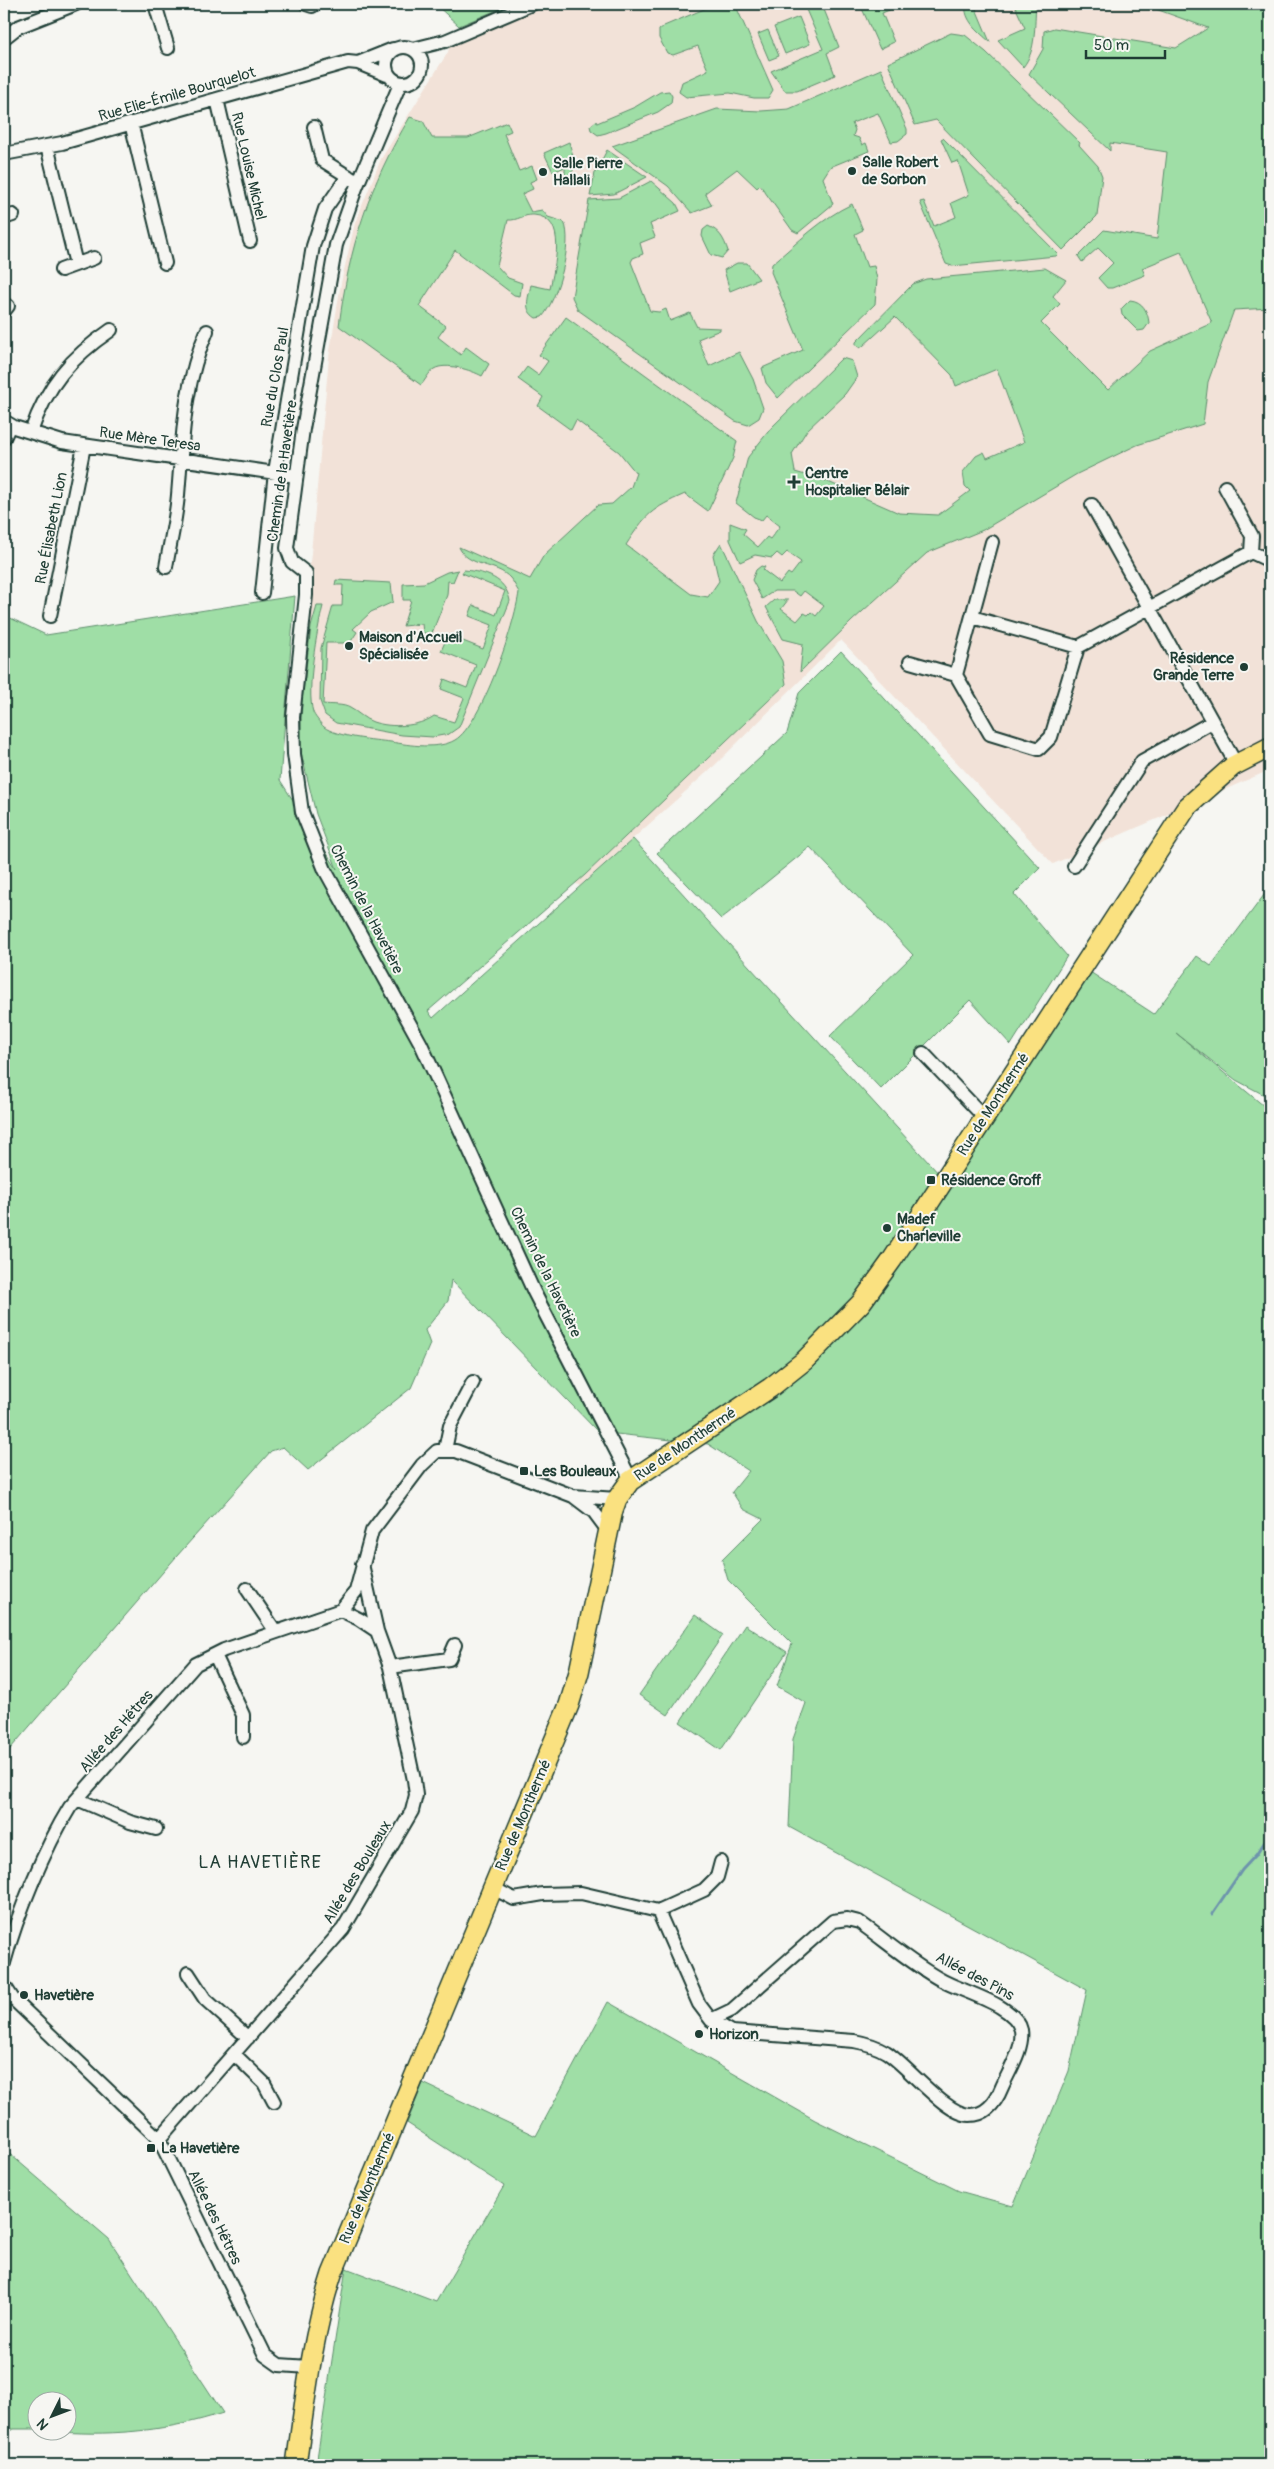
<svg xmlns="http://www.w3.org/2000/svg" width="1274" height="2469" viewBox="0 0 1274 2469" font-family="Pangolin,sans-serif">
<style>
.built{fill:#f2e2d8}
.green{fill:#9fdea6;stroke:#5f8e6d}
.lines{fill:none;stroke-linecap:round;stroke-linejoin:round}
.stream{stroke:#6d94ac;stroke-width:3}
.minor-casing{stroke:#1f3d34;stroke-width:16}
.primary-casing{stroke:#1f3d34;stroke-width:22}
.minor{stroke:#f6f6f2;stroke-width:12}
.primary{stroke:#fae180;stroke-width:19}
.poi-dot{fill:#1f3d34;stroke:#f6f6f2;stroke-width:2}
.labels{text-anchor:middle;stroke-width:4;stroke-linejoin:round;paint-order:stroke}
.street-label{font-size:15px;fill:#1f3d34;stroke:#f6f6f2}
.poi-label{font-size:15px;font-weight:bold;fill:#1f3d34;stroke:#f6f6f2;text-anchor:start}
.quarter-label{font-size:18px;letter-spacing:1px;fill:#1f3d34;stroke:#f6f6f2}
</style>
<rect width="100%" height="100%" fill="#f6f6f2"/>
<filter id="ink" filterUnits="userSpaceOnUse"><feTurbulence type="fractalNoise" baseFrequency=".02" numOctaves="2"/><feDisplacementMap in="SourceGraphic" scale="10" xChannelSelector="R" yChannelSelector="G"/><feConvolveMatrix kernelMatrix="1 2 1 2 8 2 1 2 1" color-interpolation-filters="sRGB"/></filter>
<g filter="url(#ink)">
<path class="built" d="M531,4H1270V316L1268,323L1270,412L1264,428L1270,439V770L1053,864L841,640L714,766L580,886L293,717L312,585L310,564L329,357L341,283L355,223L381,159L448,52L451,38Z"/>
<path class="green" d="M435,4H511L459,26Z
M716,4H735L773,90L768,98H754L730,93L686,97L679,92L682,82L708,70L698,46L673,55L667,53L659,38V30L664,26Z
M800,4H831L823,7L839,47L827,53L835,75L797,91H785L771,71L823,49L804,5Z
M860,4H904L882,13L894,42L880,49Z
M966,4H974L990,42C979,32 963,20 966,4Z
M1014,4H1036C1034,25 1037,50 1023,67L998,40L1025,28Z
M1142,4H1270V308L1234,310L1208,382L1203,424L1137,445L1077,474L983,530L927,553L852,621L800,672L803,644L783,639L766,607L774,600H788L781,609L797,621L804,613L808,615L811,612L816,616L824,606L804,591L800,596L793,591H774L762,599L752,580L756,570L761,566L765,567L763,570L780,583L788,573L791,575L801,562L787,552L782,557L777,553L772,558L755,555L740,562L730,540V523L746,529L743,534L758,547L767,537L770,539L780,526L766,515L762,520L754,517L736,503L748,457L772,427L842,358L852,361L857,377L845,394L807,430L792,454L795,472L826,481L899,513L938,515L970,491L965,486L963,472L976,456L984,452L987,458L1024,442L997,369L956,386L952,375L895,317L863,346L860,348L856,345V342L913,284L926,279L1045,268L1066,280L1053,296L1060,304L1041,323L1108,390L1150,351L1212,323L1181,252L1142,268L1145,275L1112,288H1107L1098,278L1113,263L1098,248L1082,262L1078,256L1104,230L1157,239L1167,152L1110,143V151L1029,74L1043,49L1044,31L1054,28L1176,48L1208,28Z
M799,17L810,44L785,54L774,27Z
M768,30L779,56L769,60L758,34Z
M951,33L965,35L986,52L1080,143L1079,145L1098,166L1102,176L1097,216L1063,250L936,120L915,125L888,63Z
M881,69L907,129V134L898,141L891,142L878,113L852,123L855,130L853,136L859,138L862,145L866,143L869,151L830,167L823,178L833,204L798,233L792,230L760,185L757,188L737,169L705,193L712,205L692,213L668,186L612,146L717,109L761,111L789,109Z
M669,91L672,96L671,103L658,112L606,133L598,135L591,130L590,126L596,121L597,123L635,107L660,92Z
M410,117L423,121L432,138H468L507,122L511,131L504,134L519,171L532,166L537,179L530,182L533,189L522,194L531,212L542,210L548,217L564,222C574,242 557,301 542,317L536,318C523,310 528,299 531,285L550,289C554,267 569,218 534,215C524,214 517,221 508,220L497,266L508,278L522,283L520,296L514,295L455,250L419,306L446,326L438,337L461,355L466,347L489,364L482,376C471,370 446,362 434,369C429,372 425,381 421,385L339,326C349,247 369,185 410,117Z
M943,138L1058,254L1056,256L952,266L946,264L920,202L924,201L934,226L956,217L951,203L969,195L958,161L952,163L941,139Z
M569,142L576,166L569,176H565V167L553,172L544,153Z
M607,150L647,177L614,194L590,196L595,173Z
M651,181L676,203L680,211L650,224L655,237L640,243L643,254L633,258L631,262L650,311L659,312L666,309L670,321L690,313L697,327L720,328V330L698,339L709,366L739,352L753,379L763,408L759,418L748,425L735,421L578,310L572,297L589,200L619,198Z
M852,204L863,230L855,234L867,267L874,266L877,279L875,304L778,398L766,383L762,368L803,350L771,272L772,264C797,243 822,218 852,204Z
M708,226C720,231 724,239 728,251L722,258L711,255L702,236L703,230Z
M737,263H747L759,279L730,291L724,270Z
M1130,300C1143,301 1148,312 1149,323L1144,330L1138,331L1122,315L1121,309Z
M566,317L737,441L733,458L708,511L685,494C651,509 646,514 626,545L691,594L708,597L719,581L713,555L721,543L758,621L782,661L786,684L585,875L428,1011L433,1018L633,839L951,1187L1090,972L1154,1014L1197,956L1211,966L1270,887V1098L1236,1080L1176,1033L1270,1111V2465H316L346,2268L436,2302L504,2186L407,2123L423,2083L536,2136L608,2002L815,2120L959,2191L1013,2206L1069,2071L1087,1990L789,1827L793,1739L806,1703L777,1686L792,1644L728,1580L722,1560L763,1519L743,1509L732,1492L749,1471L708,1444L598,1432L451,1280L448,1301L425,1330L430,1344L411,1388L308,1470L283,1447L271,1451L176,1557L4,1756V615L46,635L295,596L280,780L337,869L316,814L300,748L302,701L311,627L317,606H323C317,630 306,690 313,712C314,716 321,724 324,727C337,737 374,740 391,742C409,745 438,750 455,740C482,724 515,624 519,592C516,588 514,582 510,578C497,563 467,567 459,547L530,579L544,555L598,505L612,504L631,487L636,473L619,452L576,420L571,430L538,406L543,397L518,379L527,367L538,375L548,361L539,355Z
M458,570L453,582L448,581L447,595L432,633H423L422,624L403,626L411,600H403V584L424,583L447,572Z
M464,570C485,572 506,578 510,601L459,727L449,734L433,737L402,735L336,723L325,715L320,701L321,648L333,606H342L343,585H335L336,580L391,583L393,602L371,612L353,629L357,632L350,643H326L323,704C331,705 344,704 350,708C358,712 364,719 373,722C391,728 419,727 434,716L454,722L464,698L441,689L444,679L467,688L476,665L441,651L448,635L483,649L492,625L469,616L473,605L496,615L505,591L462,573Z
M841,651L1040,868L1014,894L1067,956L1011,1045L970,1000L881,1089L830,1036L913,955L810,847L721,919L657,853L787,733L799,693Z
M695,1615L723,1635L668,1715L639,1695Z
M745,1625L787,1652L721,1750L680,1722Z
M4,2149L109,2239L223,2413C170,2430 117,2436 61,2432H68V2402H38L37,2429H4Z"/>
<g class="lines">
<path class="stream" d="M1212,1914L1242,1870L1256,1855L1270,1834"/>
<g class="minor-casing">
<path id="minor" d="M155,4L168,48
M306,4L312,6L315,4
M4,38L18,27L76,4
M386 65a18 18 0 1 1 36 0a18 18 0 1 1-36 0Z
M413,49L445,41L532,4
M358,63L393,49
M400,84L356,188L336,245L303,429L287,548L292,562L306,573V595L293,717L294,754L302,812L325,870L421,1044L534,1292L627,1472L630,1481
M217,99L250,241
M131,123L165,263
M314,127L322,160L354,180
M47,146L76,264
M4,154L62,143L348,62L358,63L387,75
M4,218L13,215
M61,270L94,258
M4,311L8,306
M4,421L14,427L62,442L296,476
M31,432C47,385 70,358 111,330
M4,438L10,425
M1225,487L1252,536L1251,552
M1092,505L1236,764
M992,542L956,675L990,734L1039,749L1051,737L1078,647L1251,552L1270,561
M166,567C170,543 176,519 178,495C183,437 183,386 207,331
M262,593L275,472L313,246L325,209L348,176
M50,616L84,446
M972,617L1078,647
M910,662L956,675
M1074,866L1142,761L1212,722
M923,1053L984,1117
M445,1450L450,1426L473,1382
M573,1496L594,1512L609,1532
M247,1589L276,1632
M341,1610L356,1591L372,1531L422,1465L437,1451H456L573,1496L617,1499
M341,1610L359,1619L377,1631
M215,1655L243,1715V1737
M390,1667L449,1659L455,1645
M77,1799L130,1822L156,1829
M493,1888L514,1899L543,1894L581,1893L658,1911
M658,1911L699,2004L711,2020L732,2032L854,2041C865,2043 876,2046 886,2052C908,2066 946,2115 970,2115C987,2115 996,2102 1002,2087C1009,2071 1024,2048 1021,2030C1016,2005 963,1992 943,1981C913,1965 886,1941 859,1922L847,1919L833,1921L732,2010L711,2020
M658,1911L704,1890L717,1877L721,1862
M4,1963C17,1915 44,1849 70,1807L196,1664L224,1650L341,1610
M188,1973L205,1999L248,2038
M4,1985L13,1999L159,2139L265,2355L279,2365L309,2367
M234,2054L264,2083L274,2102
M159,2139L343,1929L412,1811L416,1795L414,1780L390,1667L377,1631L362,1564"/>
</g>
<g class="primary-casing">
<path id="primary" d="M296,2465C305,2401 312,2336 332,2274L569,1705L579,1672L613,1510L617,1499L630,1481L770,1388L804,1361L861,1303L892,1260L1187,807L1233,766L1270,747"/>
</g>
<use href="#minor" class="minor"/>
<use href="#primary" class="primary"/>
</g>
</g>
<g class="poi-dot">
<circle cx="852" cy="171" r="5"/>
<circle cx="543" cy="172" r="5"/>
<path d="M791.5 474.5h5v5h5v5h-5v5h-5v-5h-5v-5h5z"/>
<circle cx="349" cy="646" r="5"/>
<circle cx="1244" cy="667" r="5"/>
<rect x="926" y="1175" width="10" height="10" rx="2.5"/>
<circle cx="887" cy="1228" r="5"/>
<rect x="519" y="1466" width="10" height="10" rx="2.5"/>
<circle cx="24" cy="1995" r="5"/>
<circle cx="699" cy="2034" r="5"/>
<rect x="146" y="2143" width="10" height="10" rx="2.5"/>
</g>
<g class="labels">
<g class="street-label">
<text transform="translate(177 94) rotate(-16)" y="5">Rue Elie-Émile Bourquelot</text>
<text transform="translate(249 166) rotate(77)" y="5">Rue Louise Michel</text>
<text transform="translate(275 377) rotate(-80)" y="5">Rue du Clos Paul</text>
<text transform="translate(150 439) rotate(8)" y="5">Rue Mère Teresa</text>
<text transform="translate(282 471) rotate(-82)" y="5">Chemin de la Havetière</text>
<text transform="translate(51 528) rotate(-79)" y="5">Rue Élisabeth Lion</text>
<text transform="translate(367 909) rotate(63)" y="5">Chemin de la Havetière</text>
<text transform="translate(993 1104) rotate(-57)" y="5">Rue de Monthermé</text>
<text transform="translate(546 1272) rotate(64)" y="5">Chemin de la Havetière</text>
<text transform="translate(685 1444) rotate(-34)" y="5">Rue de Monthermé</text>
<text transform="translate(116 1731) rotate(-49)" y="5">Allée des Hêtres</text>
<text transform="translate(523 1815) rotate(-67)" y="5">Rue de Monthermé</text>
<text transform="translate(357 1872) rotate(-59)" y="5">Allée des Bouleaux</text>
<text transform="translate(975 1976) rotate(28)" y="5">Allée des Pins</text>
<text transform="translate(367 2188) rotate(-67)" y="5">Rue de Monthermé</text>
<text transform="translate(215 2217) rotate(64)" y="5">Allée des Hêtres</text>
</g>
<g class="poi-label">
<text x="862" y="167">Salle Robert<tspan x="862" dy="17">de Sorbon</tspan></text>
<text x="553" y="168">Salle Pierre<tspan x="553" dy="17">Hallali</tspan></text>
<text x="805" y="478">Centre<tspan x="805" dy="17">Hospitalier Bélair</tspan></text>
<text x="359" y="642">Maison d'Accueil<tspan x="359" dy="17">Spécialisée</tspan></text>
<text x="1234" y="663" text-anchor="end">Résidence<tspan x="1234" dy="17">Grande Terre</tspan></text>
<text x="941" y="1185">Résidence Groff</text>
<text x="897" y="1224">Madef<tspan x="897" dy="17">Charleville</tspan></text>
<text x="534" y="1476">Les Bouleaux</text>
<text x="34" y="2000">Havetière</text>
<text x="709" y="2039">Horizon</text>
<text x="161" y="2153">La Havetière</text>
</g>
<g class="quarter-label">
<text x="260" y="1868">LA HAVETIÈRE</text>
</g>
</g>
<rect width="1274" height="2469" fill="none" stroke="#f6f6f2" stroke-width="20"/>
<rect x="10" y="10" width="1254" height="2449" fill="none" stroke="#1f3d34" stroke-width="2" filter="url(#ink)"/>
<g transform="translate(52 2416) rotate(228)"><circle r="24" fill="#f6f6f2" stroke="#a0aca6"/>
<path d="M0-4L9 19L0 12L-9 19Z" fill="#1f3d34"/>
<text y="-8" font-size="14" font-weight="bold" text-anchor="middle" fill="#1f3d34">N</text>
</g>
<path d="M1086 50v8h79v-8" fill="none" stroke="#1f3d34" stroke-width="2.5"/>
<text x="1094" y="50" font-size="15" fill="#1f3d34" stroke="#f6f6f2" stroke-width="4" paint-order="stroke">50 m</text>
</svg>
